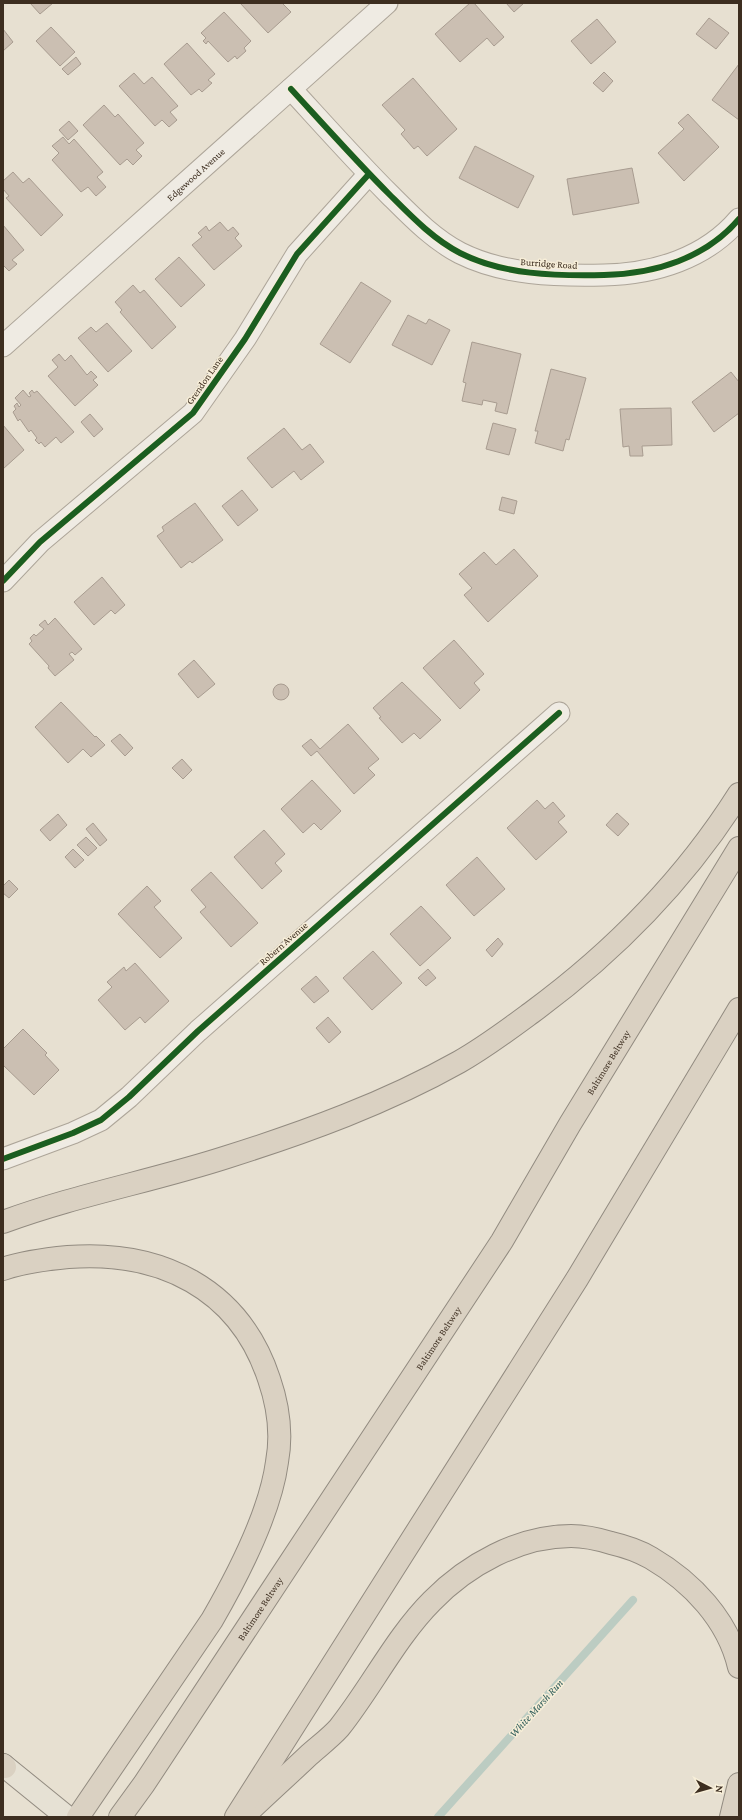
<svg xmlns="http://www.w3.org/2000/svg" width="742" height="1820" viewBox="0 0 742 1820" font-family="'Crimson Pro',serif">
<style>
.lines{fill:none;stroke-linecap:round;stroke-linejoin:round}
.stream{stroke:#bcccc2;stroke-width:8}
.building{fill:#cbbfb2;stroke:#a89c90}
.minor-casing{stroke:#ada599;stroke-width:23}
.primary-casing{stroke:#928b80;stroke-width:24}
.motorway-casing{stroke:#928b80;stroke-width:24}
.minor{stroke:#efebe3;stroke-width:21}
.primary{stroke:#e6e1d4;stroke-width:22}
.motorway{stroke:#dad1c2;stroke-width:22}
.cycleway-casing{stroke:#f7eed8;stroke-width:8}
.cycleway{stroke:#1b5e20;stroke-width:6}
.labels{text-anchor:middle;stroke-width:3;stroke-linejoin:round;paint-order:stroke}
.street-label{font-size:10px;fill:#3d2e20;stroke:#f7eed8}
.water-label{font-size:11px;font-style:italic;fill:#2f5d5a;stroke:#f7eed8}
</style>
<rect width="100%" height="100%" fill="#e7e0d1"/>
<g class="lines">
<path class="stream" d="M438,1817L633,1600"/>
</g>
<path class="building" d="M30,3H53L40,14Z
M240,3H282L291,12L268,33Z
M470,3H474L504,37L494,46L487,38L460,62L435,34Z
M506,3H524L514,12Z
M224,12L251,41L244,48L246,51L237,59L235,56L228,62L208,41L206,44L203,41L206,38L201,33Z
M709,18L729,33L716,49L696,34Z
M597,19L616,42L591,64L571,41Z
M51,27L75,52L60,66L36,41Z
M3,29L13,42L3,51Z
M187,43L215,74L208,80L212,83L202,92L199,89L191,95L164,64Z
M76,57L81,64L68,75L62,69Z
M739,64V120L712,100Z
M604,72L613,81L603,92L593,83Z
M134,73L144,84L152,77L178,106L170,112L177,120L169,127L162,120L155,126L119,86Z
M413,78L457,129L427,156L418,146L414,149L401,134L405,130L382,105Z
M104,105L115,117L118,114L144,143L136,150L142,156L133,165L127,159L120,165L83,125Z
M688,114L719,147L684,181L658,153L684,129L678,123Z
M69,121L78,131L68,140L59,130Z
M63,137L69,144L74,139L103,172L97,177L106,187L96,196L88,187L81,192L52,160L59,153L52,146Z
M475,146L534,176L518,208L459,178Z
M632,168L639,203L573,215L567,179Z
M13,172L23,183L29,178L63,215L41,236L6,198L9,196L3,189V181Z
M220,222L228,231L233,227L239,234L235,238L242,246L214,270L192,245L202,237L198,233L206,226L209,231Z
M3,225L24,250L12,260L17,264L9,271L3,265Z
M179,257L205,285L181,307L155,279Z
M361,282L391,301L350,363L320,344Z
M133,285L140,293L144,290L176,327L152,349L120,312L122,310L115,302Z
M408,315L426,324L429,319L450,330L432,365L392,345Z
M107,323L132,351L108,372L78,338L91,327L96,332Z
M472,342L521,354L507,414L495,411L497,403L483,400L482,405L462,401L466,383L463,382Z
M59,354L65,361L71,355L87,375L91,371L97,377L93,380L98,385L75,406L48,376L58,367L52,360Z
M551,369L586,378L569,440L566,439L563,451L535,443L538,431H535Z
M731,372L739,382V413L714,432L692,402Z
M23,390L29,397L31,396L29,393L32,390L34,393L37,391L74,432L61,443L56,437L45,447L41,442L39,444L35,440L37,438L31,430L29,432L20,419L18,421L13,412L16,409L14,406L17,403L19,407L21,405L15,398Z
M671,408L672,445L642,446L643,456H630L629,446L623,447L620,409Z
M90,414L103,429L94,437L81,422Z
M493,423L516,429L509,455L486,449Z
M3,425L24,450L3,469Z
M284,428L302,450L310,444L324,462L301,480L294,471L272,488L247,458Z
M242,490L258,510L238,526L222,506Z
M502,497L517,501L514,514L499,510Z
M195,503L223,540L192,563L190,561L181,568L157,536L164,531L162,527Z
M514,549L538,576L488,622L464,595L472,588L459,574L484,552L496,565Z
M102,577L125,605L115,614L111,610L94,625L74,602Z
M55,618L82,649L75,655L72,652L69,654L74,660L55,676L48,668L49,666L29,644L32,641L30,638L34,634L36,636L44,629L39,625L45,620L48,625Z
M454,640L484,674L474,683L480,690L460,709L423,668Z
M194,660L215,684L198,698L178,674Z
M402,682L441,720L420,739L414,733L402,743L379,718L381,717L373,708Z
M273 692a8 8 0 1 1 16 0a8 8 0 1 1-16 0Z
M61,702L95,737L96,736L105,745L91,757L83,749L68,763L35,727Z
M348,724L379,759L368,768L375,775L354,794L317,751L311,756L302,746L311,739L320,749Z
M120,734L133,748L125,756L111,741Z
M182,759L192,770L183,779L172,768Z
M312,780L341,811L321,830L314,823L303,833L281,809Z
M537,800L545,809L553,802L565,816L558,822L567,832L536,860L507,828Z
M617,813L629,824L618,836L606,825Z
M58,814L67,825L50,841L40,830Z
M93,823L107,840L100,846L86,829Z
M264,830L285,854L275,863L282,871L262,889L234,857Z
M86,837L97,848L88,856L77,845Z
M73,849L84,860L75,868L65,857Z
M477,857L505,889L474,916L446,885Z
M211,872L258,923L231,947L200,912L206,907L191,890Z
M9,880L18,889L9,898L3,893V886Z
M147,886L161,901L154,907L182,938L160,958L118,914Z
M421,906L451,938L420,966L390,934Z
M498,938L503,944L492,957L486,950Z
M373,951L402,983L372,1010L343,978Z
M135,963L169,1001L145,1023L140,1017L125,1030L98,1000L112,987L107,982L124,967L126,971Z
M428,969L436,978L426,986L418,978Z
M316,976L329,991L314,1003L301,989Z
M328,1017L341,1032L329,1043L316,1028Z
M23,1029L47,1053L45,1055L59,1070L34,1095L3,1065V1049Z"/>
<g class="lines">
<g class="minor-casing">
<g id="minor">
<path d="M291,89C324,125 356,161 390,195C411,216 433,239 460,253C504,275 555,276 604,275C655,274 706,258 739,219"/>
<path id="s1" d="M3,346L387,3"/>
<path d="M3,581L40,542L193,413L245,339L297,254L369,174"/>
<path d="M3,1159L73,1133L101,1120L129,1097L198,1031L559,713"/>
</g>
</g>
<g class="primary-casing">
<path id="primary" d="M3,1765L67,1817"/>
</g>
<g class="motorway-casing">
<g id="motorway">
<path d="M3,1222C76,1195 153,1181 227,1157C306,1132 386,1103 459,1062C484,1048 508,1030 531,1013C614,952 684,881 739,794"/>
<path d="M3,1269C23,1262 47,1259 68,1257C160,1250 239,1288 269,1379C278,1405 282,1435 277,1462C270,1514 238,1575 212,1620L78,1817"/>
<path d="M3,1765L5,1767"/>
<path d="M248,1812C268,1793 289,1774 309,1755C319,1746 330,1738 339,1728C371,1688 396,1637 432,1601C467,1565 519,1536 571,1536C584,1536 598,1539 611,1543C624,1546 639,1551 651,1558C692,1582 728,1620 739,1667"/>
<path id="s2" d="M120,1817L144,1784L502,1241L570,1124L739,848"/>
<path d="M236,1817L577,1279L739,1009"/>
<path d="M731,1817L739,1784"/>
</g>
</g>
<use href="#minor" class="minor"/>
<use href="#primary" class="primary"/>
<use href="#motorway" class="motorway"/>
<g class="cycleway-casing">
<path id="cycleway" d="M291,89C324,125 356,161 390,195C411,216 433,239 460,253C504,275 555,276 604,275C655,274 706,258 739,219
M3,581L40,542L193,413L245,339L297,254L369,174
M3,1159L73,1133L101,1120L129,1097L198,1031L559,713"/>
</g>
<use href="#cycleway" class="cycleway"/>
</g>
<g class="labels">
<g class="street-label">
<text dy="4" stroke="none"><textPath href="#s1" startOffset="258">Edgewood Avenue</textPath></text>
<text transform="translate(549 263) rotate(4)" y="4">Burridge Road</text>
<text transform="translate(204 380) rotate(-55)" y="4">Grendon Lane</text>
<text transform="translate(283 943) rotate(-41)" y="4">Robern Avenue</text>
<text dy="4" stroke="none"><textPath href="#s2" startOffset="899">Baltimore Beltway</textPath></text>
<text dy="4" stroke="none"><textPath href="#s2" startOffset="575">Baltimore Beltway</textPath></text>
<text dy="4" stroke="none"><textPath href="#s2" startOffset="251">Baltimore Beltway</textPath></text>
</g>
<g class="water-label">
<text transform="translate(536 1708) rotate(-48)" y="4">White Marsh Run</text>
</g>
</g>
<rect width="742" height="1820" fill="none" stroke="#3d2e20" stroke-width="8"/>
<g transform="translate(710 1788) rotate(96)" stroke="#f7eed8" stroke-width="3" paint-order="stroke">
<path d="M0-3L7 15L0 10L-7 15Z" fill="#3d2e20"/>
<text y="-6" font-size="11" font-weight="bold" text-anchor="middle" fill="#3d2e20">N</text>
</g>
</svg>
